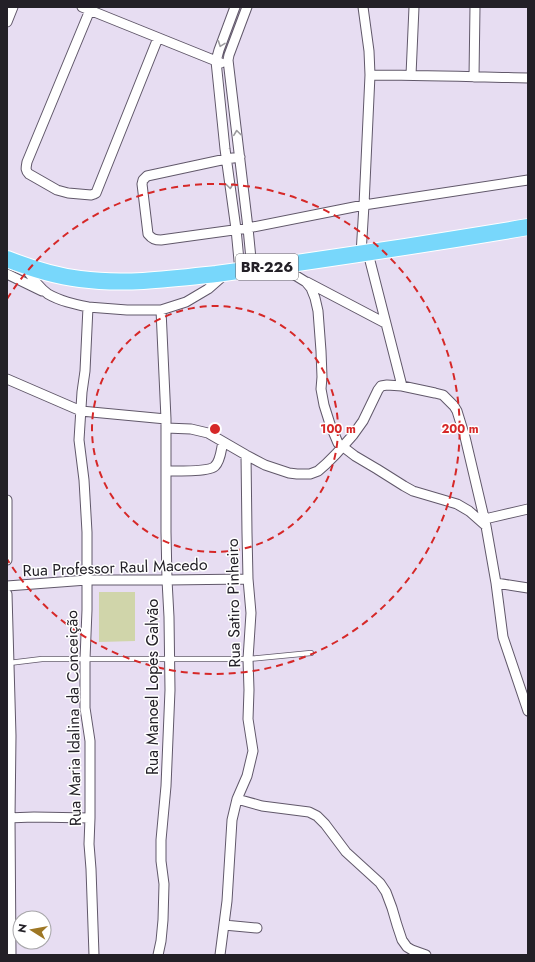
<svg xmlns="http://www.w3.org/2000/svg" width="535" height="962" viewBox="0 0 535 962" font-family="Jost,sans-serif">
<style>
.green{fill:#d0d5aa}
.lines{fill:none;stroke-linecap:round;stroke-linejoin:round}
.lane-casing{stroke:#61586a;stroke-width:6}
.street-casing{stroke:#61586a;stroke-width:11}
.highway-casing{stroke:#fff;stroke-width:18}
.lane{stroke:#fff;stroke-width:4.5}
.street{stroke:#fff;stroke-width:9}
.highway{stroke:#78d7fb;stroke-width:16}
.oneway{stroke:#9c9b9e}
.ring{fill:none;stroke:#d62828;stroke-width:2;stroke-dasharray:7 5}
.labels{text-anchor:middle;stroke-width:3;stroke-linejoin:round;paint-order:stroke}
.shield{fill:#fff;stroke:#656368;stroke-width:1}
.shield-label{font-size:15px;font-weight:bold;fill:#232027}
.street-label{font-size:16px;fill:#232027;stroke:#fff}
.centre{fill:#d62828;stroke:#fff;stroke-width:2}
.ring-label{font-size:12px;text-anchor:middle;font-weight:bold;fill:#d62828;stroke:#fff;stroke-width:3;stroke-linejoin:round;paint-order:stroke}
</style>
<rect width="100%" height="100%" fill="#e7ddf2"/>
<path class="green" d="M99,592H135V641L99,642Z"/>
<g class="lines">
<g class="lane-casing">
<path id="lane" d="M9,663L42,659H248L311,653"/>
</g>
<g class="street-casing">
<path id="street" d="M82,7L221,63
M235,7L219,50L216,61L225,149L236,229L240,271
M247,7L229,55L228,60L248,228L252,269
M90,10L27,162C26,168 25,170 29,174L57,190L68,193L91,195L94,194L96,193L158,38
M7,22L13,7
M370,75C423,75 475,77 528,78
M411,75L414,7
M474,77L475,7
M240,157L226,159L147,176L143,180L142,184L148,234C152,239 155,240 161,240L248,228L364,205L528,180
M368,253L402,386
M361,254L364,205L370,75L369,51L363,7
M280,266L306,282L311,288L315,298L318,311L321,351L322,377L321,389L324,405L330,424L338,443L355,456L377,469L404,486L413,491L457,504L469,511L486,526
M25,267C31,276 38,287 48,294C60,301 74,304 88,307L85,371L82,392L79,440L84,480L87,532V610L85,659V708L90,741V818L89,844L91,869L94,955
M7,274L42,291
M307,282L385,323
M88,307L127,310H161L186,302L208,289L224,275
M7,379L81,411L166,419
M166,428L191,429L208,433L246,455L265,465L289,473L297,474H310L318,471L326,464L336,454L353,435L363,421L378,390L381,386L387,385L402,386L435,393L443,395L454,406L457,411L465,437L486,526L496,583L503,637L528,711
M166,471C175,471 210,472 215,466C221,460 221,449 223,442
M7,500V560
M485,519L528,509
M496,583L528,588
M7,586L87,580H167L248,579
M7,594L11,736L10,818L11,955
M237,799L262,806L309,812L317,816L325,824L346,852L380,883L386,892L392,908L397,925L402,940L407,947L412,950L426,955
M7,818L34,817L90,818
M224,925L257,928
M158,955L161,941L163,920L164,884L161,861V840L166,786L170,690L169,617L167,580L166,532V419L161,310
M220,955L227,901L232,820L237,799L247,776L253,751L248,719L249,690L248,659L251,613L248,579L247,533L246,455"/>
</g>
<g class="highway-casing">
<path id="highway" d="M7,259C30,268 55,276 80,279C125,285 171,279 216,274C243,270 270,267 297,263C374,252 451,240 528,227"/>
</g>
<use href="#lane" class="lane"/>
<use href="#street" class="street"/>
<use href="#highway" class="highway"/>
</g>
<defs><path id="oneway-chevron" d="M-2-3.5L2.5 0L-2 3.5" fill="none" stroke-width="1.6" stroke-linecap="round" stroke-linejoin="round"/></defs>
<g class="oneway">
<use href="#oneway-chevron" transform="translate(221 44) rotate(110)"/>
<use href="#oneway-chevron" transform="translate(237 133) rotate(-97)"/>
<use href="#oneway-chevron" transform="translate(230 186) rotate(83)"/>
</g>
<g class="ring">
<circle cx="215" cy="429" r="123"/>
<path d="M7 299A245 245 0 1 1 7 559"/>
</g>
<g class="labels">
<rect class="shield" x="236" y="254" width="62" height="26" rx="3"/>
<g class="shield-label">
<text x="267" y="272">BR-226</text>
</g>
<g class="street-label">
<text transform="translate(115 567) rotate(-2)" y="6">Rua Professor Raul Macedo</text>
<text transform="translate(233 603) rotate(-91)" y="6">Rua Satiro Pinheiro</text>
<text transform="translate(152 687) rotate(-90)" y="6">Rua Manoel Lopes Galvão</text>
<text transform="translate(73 718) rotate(-91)" y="6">Rua Maria Idalina da Conceição</text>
</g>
</g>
<circle cx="215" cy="429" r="6" class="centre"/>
<g class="ring-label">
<text x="338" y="433">100 m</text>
<text x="460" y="433">200 m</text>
</g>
<rect width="535" height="962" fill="none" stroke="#232027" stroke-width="16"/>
<g transform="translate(32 930) rotate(281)"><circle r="19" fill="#ffffff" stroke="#a7a6a9"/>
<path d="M0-3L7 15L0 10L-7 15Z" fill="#9e7724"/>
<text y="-6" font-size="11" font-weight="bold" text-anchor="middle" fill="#232027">N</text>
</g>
</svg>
